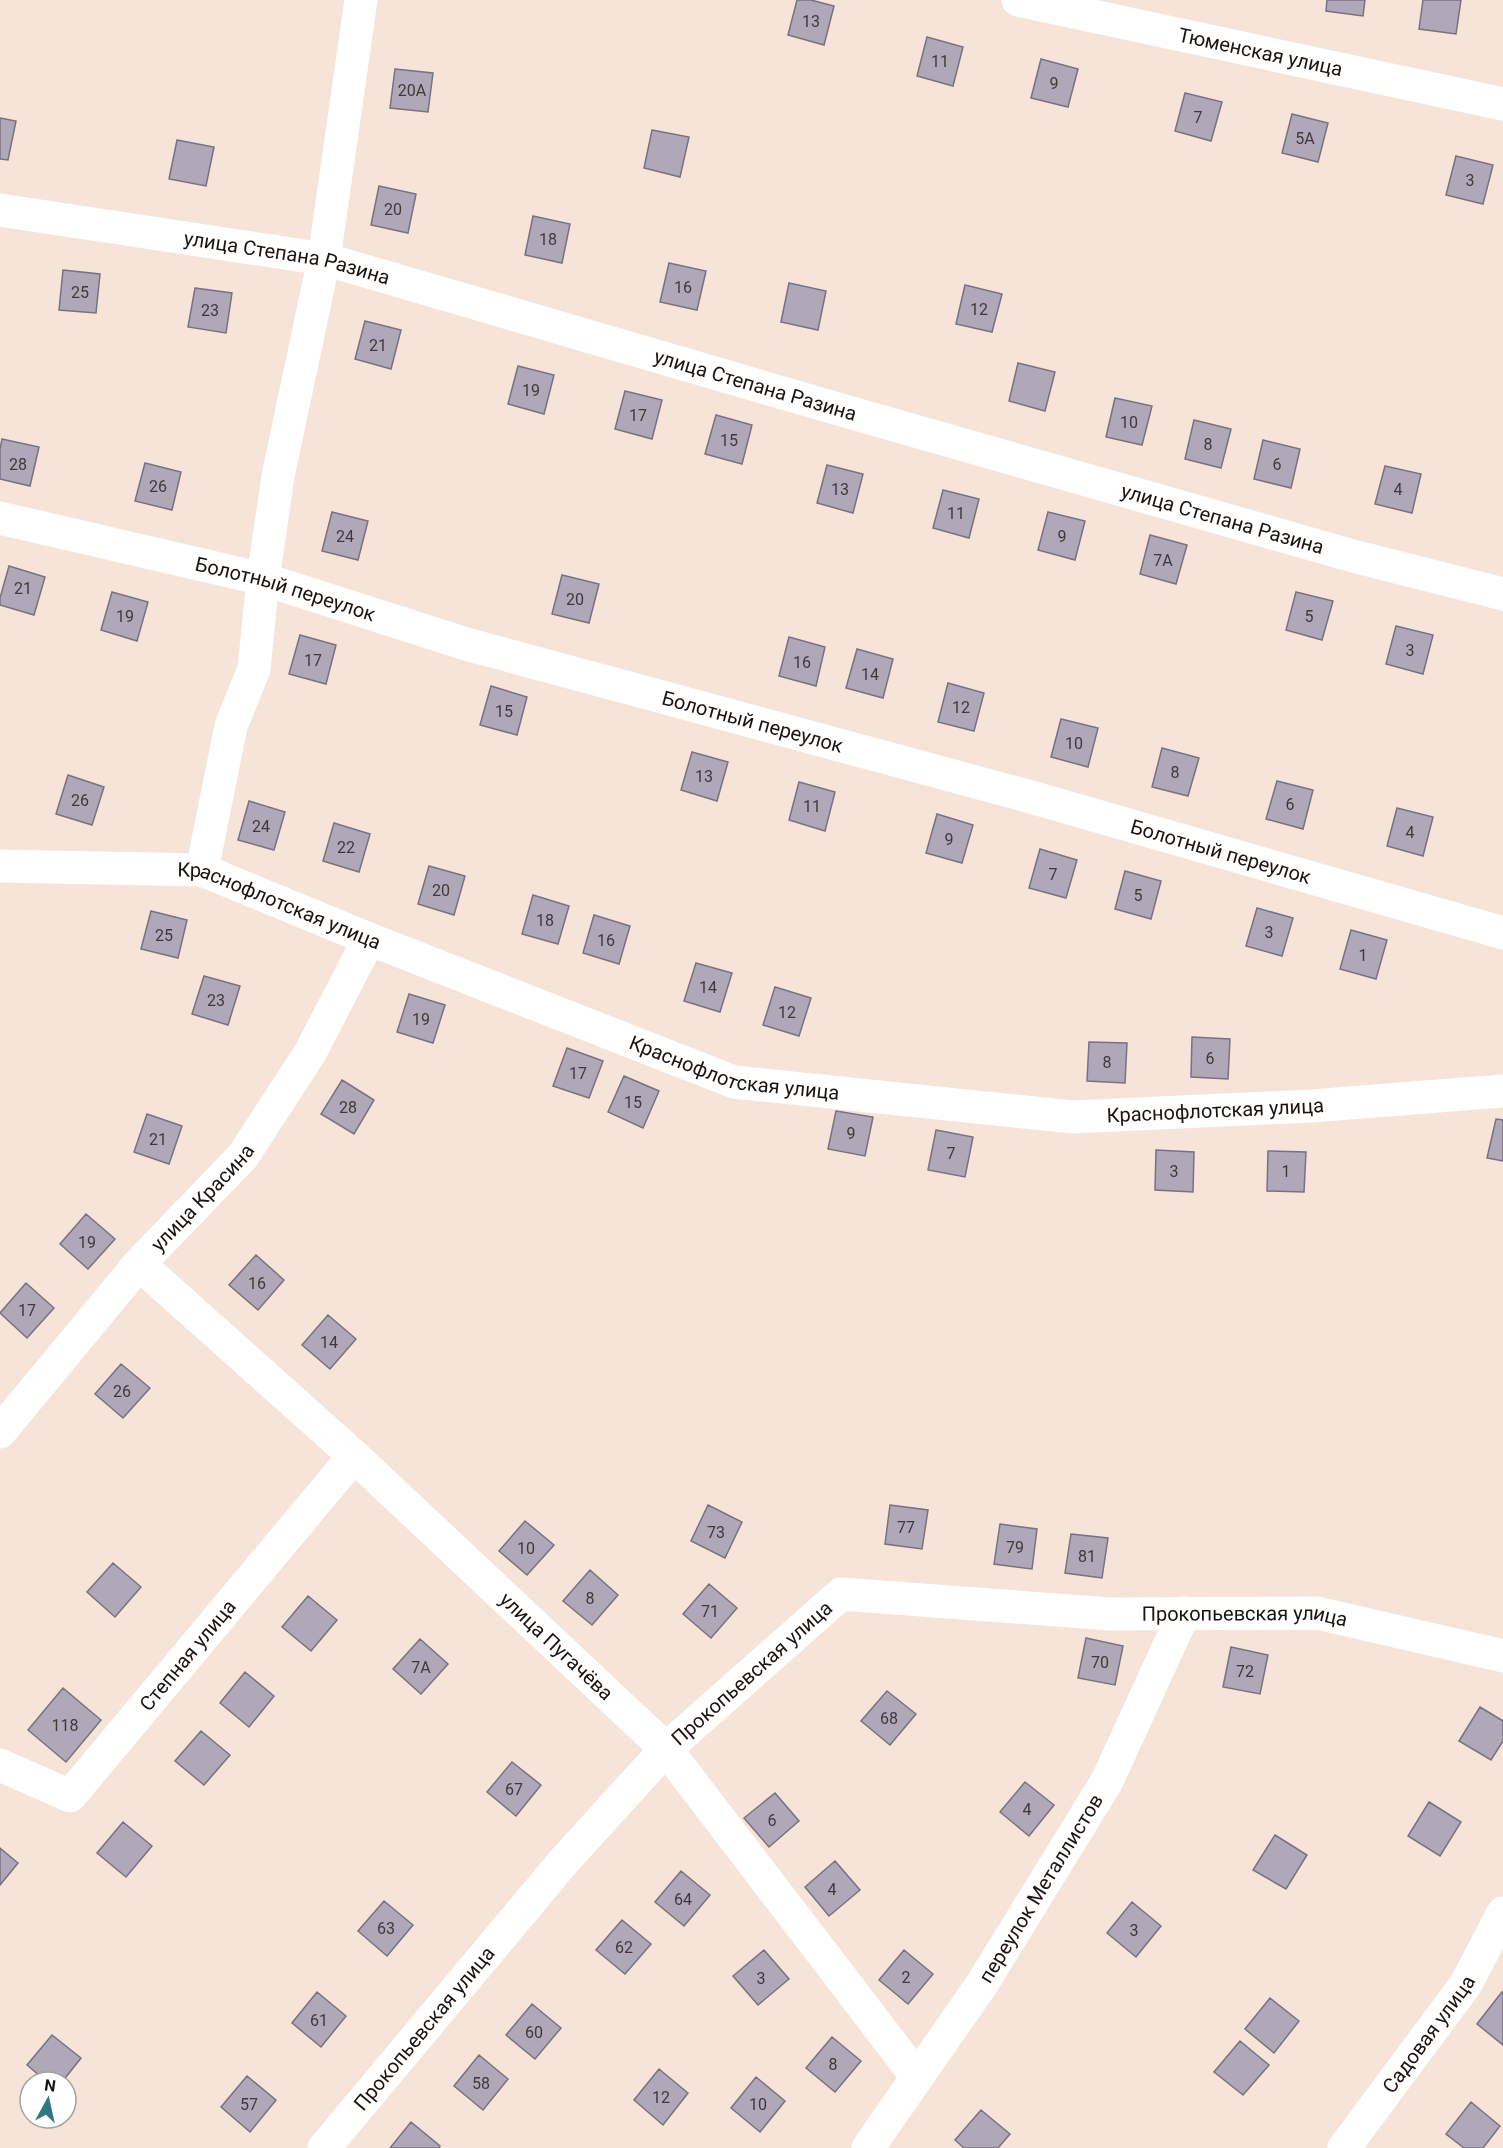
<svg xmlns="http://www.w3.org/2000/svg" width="1503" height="2148" viewBox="0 0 1503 2148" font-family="Roboto,sans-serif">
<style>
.building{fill:#b0a8b9;stroke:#787180;stroke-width:1.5}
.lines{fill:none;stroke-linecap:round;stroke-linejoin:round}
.minor{stroke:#fff;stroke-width:33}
.labels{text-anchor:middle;stroke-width:5;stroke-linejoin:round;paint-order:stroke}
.number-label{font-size:16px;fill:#40393a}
.street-label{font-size:20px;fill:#1a1410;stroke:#fff}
</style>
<rect width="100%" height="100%" fill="#f6e4d9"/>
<path class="building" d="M797,0H811L834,6L824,45L788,35Z
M1327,0H1365L1363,16L1326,11Z
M1423,0H1461L1456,34L1419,29Z
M927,37L963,47L953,86L917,76Z
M1041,59L1078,69L1068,107L1031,98Z
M395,69L433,73L428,112L390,108Z
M1185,93L1222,102L1211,141L1175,131Z
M1292,114L1328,123L1318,162L1282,153Z
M0,118L16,121L8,160L0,159Z
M652,130L689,137L680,177L644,168Z
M177,140L214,147L206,186L169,179Z
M1456,156L1493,165L1483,204L1446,195Z
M379,186L416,194L408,233L371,225Z
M533,216L570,224L562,263L525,255Z
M669,263L706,271L697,310L660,302Z
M63,270L100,274L96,313L59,310Z
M789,283L826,291L818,330L781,322Z
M965,285L1002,294L992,332L956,324Z
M195,288L232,293L226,333L188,327Z
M365,321L401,330L391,369L355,359Z
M1018,363L1055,372L1045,411L1009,401Z
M518,366L554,375L544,414L508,404Z
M625,391L662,400L652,439L615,429Z
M1115,398L1152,406L1142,445L1106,437Z
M716,415L752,425L742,464L705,454Z
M1194,420L1231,429L1221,468L1185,459Z
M2,439L39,447L30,486L0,479V449Z
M1263,440L1300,449L1291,488L1254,479Z
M145,463L181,472L172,510L135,501Z
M827,465L863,474L853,513L817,503Z
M1385,466L1421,474L1412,513L1375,504Z
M943,490L979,499L969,538L933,528Z
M332,512L368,521L358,560L322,551Z
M1048,512L1085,521L1075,560L1038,550Z
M1150,535L1187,545L1176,584L1140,574Z
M9,566L45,577L34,615L0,605V598Z
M562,575L599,584L589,623L552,614Z
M112,592L148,602L137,641L101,630Z
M1296,592L1333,601L1322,640L1286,630Z
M1396,626L1433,635L1423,674L1386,664Z
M300,635L336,645L326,684L289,674Z
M789,637L825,647L816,686L779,676Z
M857,649L893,659L883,698L846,688Z
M948,683L984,693L974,731L938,722Z
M491,686L527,697L517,735L480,725Z
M1061,719L1098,728L1088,767L1051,757Z
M1162,748L1199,758L1188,796L1152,787Z
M692,752L728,762L717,801L681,790Z
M68,775L104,787L92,825L56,814Z
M1277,781L1313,790L1303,829L1266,819Z
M799,782L835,792L825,831L789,820Z
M249,801L285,812L274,850L238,840Z
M1397,808L1433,817L1423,856L1387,846Z
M937,814L973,825L962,863L926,853Z
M334,823L370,834L359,872L323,861Z
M1040,849L1077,860L1066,898L1029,888Z
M429,866L465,876L454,915L418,904Z
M1125,871L1161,881L1151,919L1115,909Z
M533,895L569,906L558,944L522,934Z
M1257,908L1293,918L1282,956L1246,946Z
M151,911L187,920L178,958L141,949Z
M594,915L630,926L619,964L583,953Z
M1351,930L1387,940L1376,979L1340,969Z
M696,963L732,973L720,1012L684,1001Z
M204,976L240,986L228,1025L192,1014Z
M775,987L811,998L799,1036L763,1025Z
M409,994L445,1005L433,1043L397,1032Z
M1192,1037L1230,1039L1228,1079L1191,1077Z
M1089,1042L1127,1043L1125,1083L1087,1081Z
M567,1048L603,1061L589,1098L553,1086Z
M624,1076L659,1091L643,1128L608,1112Z
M342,1080L374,1100L354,1134L321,1114Z
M836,1111L873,1117L865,1156L828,1149Z
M147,1114L182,1126L169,1164L134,1152Z
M1496,1119L1503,1120V1161L1487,1158Z
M936,1130L973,1137L965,1177L928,1170Z
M1156,1150L1194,1152L1193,1192L1155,1190Z
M1268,1151L1306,1152L1304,1192L1267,1191Z
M86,1214L115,1239L88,1269L60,1244Z
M256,1255L284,1280L258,1310L229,1285Z
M26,1283L54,1308L27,1338L0,1313Z
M328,1315L356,1339L330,1369L302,1345Z
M121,1364L150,1388L123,1418L95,1394Z
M708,1505L742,1522L725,1558L691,1541Z
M890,1505L928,1510L922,1549L885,1544Z
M525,1521L554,1545L527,1575L499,1551Z
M1000,1524L1037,1529L1032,1569L994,1564Z
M1071,1534L1108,1538L1102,1578L1065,1573Z
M113,1563L141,1587L115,1617L87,1592Z
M590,1570L618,1595L592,1625L563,1601Z
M709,1584L737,1608L711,1638L683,1614Z
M308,1596L337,1620L311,1651L282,1627Z
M1086,1638L1123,1646L1115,1685L1078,1678Z
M420,1639L448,1664L421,1694L393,1669Z
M1231,1647L1268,1655L1260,1694L1223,1687Z
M245,1672L274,1696L249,1727L220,1703Z
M63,1688L101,1720L66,1762L28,1730Z
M887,1691L916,1714L890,1745L861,1721Z
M1480,1707L1503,1721V1741L1491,1760L1459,1741Z
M201,1731L230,1755L204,1785L175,1761Z
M512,1762L541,1785L516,1816L487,1792Z
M1025,1782L1054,1805L1029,1836L1000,1812Z
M775,1793L799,1821L769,1847L744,1818Z
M1429,1802L1461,1822L1440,1856L1408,1836Z
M123,1822L152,1846L126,1877L97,1853Z
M1275,1835L1307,1855L1286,1889L1253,1870Z
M0,1848L18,1863L0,1885Z
M835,1861L860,1890L829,1916L805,1887Z
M681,1871L710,1895L684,1926L655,1902Z
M384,1901L413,1925L387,1956L358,1931Z
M1132,1902L1161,1926L1136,1957L1107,1933Z
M622,1920L651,1944L625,1974L596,1950Z
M764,1950L789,1979L758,2005L733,1976Z
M904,1950L933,1974L908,2004L879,1980Z
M317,1992L346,2016L321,2047L292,2023Z
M1502,1992L1503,1993V2045L1477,2024Z
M1270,1998L1299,2021L1274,2053L1245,2029Z
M532,2004L561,2028L535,2059L506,2035Z
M52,2035L81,2058L62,2082H47L27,2065Z
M832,2037L861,2061L835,2092L806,2068Z
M1240,2041L1269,2065L1243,2095L1214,2072Z
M479,2055L508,2079L483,2110L454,2086Z
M659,2069L688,2093L663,2125L634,2100Z
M247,2076L276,2100L250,2132L221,2107Z
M756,2077L785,2101L760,2132L731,2108Z
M1471,2102L1500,2126L1483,2148H1464L1446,2134Z
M981,2110L1010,2134L998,2148H964L955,2140Z
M411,2122L440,2146L439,2148H390Z"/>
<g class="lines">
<g class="minor">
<path id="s1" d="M1018,0L1503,104"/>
<path id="s2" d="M0,210L324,259L831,407L1353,556L1503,594"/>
<path id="s3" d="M0,518L263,579L466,644L1031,797L1503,933"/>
<path id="s4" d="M0,866L202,870L369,939L734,1082L1073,1117L1311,1106L1503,1091"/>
<path d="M202,870L231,726L254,669L263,579L278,476L324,259L361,0"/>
<path id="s5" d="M139,1264L354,1456L666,1749L917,2077"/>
<path id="s6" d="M0,1432L139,1264L243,1156L310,1053L369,939"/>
<path id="s7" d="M0,1765L70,1796L354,1456"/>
<path id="s8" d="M324,2148L564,1861L666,1749L841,1594L1111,1614L1317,1613L1503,1656"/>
<path id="s9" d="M868,2148L982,1984L1107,1781L1184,1613"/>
<path id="s10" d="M1344,2148L1466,1984L1503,1913"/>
</g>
</g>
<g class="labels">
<g class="number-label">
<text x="811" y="27">13</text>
<text x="940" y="67">11</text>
<text x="1054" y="89">9</text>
<text x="412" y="96">20А</text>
<text x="1198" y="123">7</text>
<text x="1305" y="144">5А</text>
<text x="1470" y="186">3</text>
<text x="393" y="215">20</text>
<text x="548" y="245">18</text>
<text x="683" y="293">16</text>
<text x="80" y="298">25</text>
<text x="979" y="315">12</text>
<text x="210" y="316">23</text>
<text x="378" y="351">21</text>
<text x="531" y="396">19</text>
<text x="638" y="421">17</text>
<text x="1129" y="428">10</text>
<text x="729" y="446">15</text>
<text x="1208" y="450">8</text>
<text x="18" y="470">28</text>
<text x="1277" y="470">6</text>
<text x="158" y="492">26</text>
<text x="840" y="495">13</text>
<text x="1398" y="495">4</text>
<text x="956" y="519">11</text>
<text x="345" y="542">24</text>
<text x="1062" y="542">9</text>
<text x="1163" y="566">7А</text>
<text x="23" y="594">21</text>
<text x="575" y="605">20</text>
<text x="125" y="622">19</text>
<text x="1309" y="622">5</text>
<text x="1410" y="656">3</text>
<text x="313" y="666">17</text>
<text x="802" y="668">16</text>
<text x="870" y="680">14</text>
<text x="961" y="713">12</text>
<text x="504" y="717">15</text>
<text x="1074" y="749">10</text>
<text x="1175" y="778">8</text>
<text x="704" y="782">13</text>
<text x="80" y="806">26</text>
<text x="1290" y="810">6</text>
<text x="812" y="812">11</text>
<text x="261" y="832">24</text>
<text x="1410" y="838">4</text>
<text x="949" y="845">9</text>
<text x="346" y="853">22</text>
<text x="1053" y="880">7</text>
<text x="441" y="896">20</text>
<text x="1138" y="901">5</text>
<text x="545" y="926">18</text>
<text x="1269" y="938">3</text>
<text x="164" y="941">25</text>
<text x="606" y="946">16</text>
<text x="1363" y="961">1</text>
<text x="708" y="993">14</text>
<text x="216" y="1006">23</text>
<text x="787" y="1018">12</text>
<text x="421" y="1025">19</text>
<text x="1210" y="1064">6</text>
<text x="1107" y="1068">8</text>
<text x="578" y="1079">17</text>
<text x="633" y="1108">15</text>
<text x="348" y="1113">28</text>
<text x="851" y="1139">9</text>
<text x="158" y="1145">21</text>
<text x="951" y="1159">7</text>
<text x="1174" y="1177">3</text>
<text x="1286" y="1177">1</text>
<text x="87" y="1248">19</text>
<text x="257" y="1289">16</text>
<text x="27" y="1316">17</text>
<text x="329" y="1348">14</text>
<text x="122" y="1397">26</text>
<text x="906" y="1533">77</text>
<text x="716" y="1538">73</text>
<text x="1015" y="1553">79</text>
<text x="526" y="1554">10</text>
<text x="1087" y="1562">81</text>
<text x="590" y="1604">8</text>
<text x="710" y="1617">71</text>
<text x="1100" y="1668">70</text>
<text x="421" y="1673">7А</text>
<text x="1245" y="1677">72</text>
<text x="889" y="1724">68</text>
<text x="65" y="1731">118</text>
<text x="514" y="1795">67</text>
<text x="1027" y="1815">4</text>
<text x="772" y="1826">6</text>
<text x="832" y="1895">4</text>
<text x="683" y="1905">64</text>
<text x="386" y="1934">63</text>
<text x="1134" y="1936">3</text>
<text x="624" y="1953">62</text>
<text x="906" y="1983">2</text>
<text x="761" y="1984">3</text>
<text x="319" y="2026">61</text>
<text x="534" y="2038">60</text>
<text x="833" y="2070">8</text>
<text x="481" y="2089">58</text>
<text x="661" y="2103">12</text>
<text x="249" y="2110">57</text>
<text x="758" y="2110">10</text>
</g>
<g class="street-label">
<text dy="7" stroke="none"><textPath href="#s1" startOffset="248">Тюменская улица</textPath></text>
<text dy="7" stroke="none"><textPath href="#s2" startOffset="291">улица Степана Разина</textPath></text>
<text dy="7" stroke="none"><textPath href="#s2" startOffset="777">улица Степана Разина</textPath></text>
<text dy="7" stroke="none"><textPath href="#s2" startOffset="1263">улица Степана Разина</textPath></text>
<text dy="7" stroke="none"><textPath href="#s3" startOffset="294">Болотный переулок</textPath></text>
<text dy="7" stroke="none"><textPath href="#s3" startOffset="780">Болотный переулок</textPath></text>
<text dy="7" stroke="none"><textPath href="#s3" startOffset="1266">Болотный переулок</textPath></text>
<text dy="7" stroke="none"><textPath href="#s4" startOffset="286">Краснофлотская улица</textPath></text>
<text dy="7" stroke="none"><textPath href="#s4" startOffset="772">Краснофлотская улица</textPath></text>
<text dy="7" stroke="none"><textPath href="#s4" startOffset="1258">Краснофлотская улица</textPath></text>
<text dy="7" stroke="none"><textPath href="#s6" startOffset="310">улица Красина</textPath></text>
<text dy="7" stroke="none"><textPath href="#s8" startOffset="1164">Прокопьевская улица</textPath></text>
<text dy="7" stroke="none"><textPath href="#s5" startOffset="566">улица Пугачёва</textPath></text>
<text dy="7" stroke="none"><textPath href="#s7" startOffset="260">Степная улица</textPath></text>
<text dy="7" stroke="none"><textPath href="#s8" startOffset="640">Прокопьевская улица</textPath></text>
<text dy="7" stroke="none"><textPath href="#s9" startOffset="312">переулок Металлистов</textPath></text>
<text dy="7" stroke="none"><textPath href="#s8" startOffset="156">Прокопьевская улица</textPath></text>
<text dy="7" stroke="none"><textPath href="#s10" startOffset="142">Садовая улица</textPath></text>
</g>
</g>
<g transform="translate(48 2100) rotate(8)"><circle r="28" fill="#ffffff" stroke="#a3a19f" stroke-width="1.5"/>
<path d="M0-4.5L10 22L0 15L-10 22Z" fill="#2f7782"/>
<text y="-9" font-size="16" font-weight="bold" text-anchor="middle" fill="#1a1410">N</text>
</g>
</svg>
